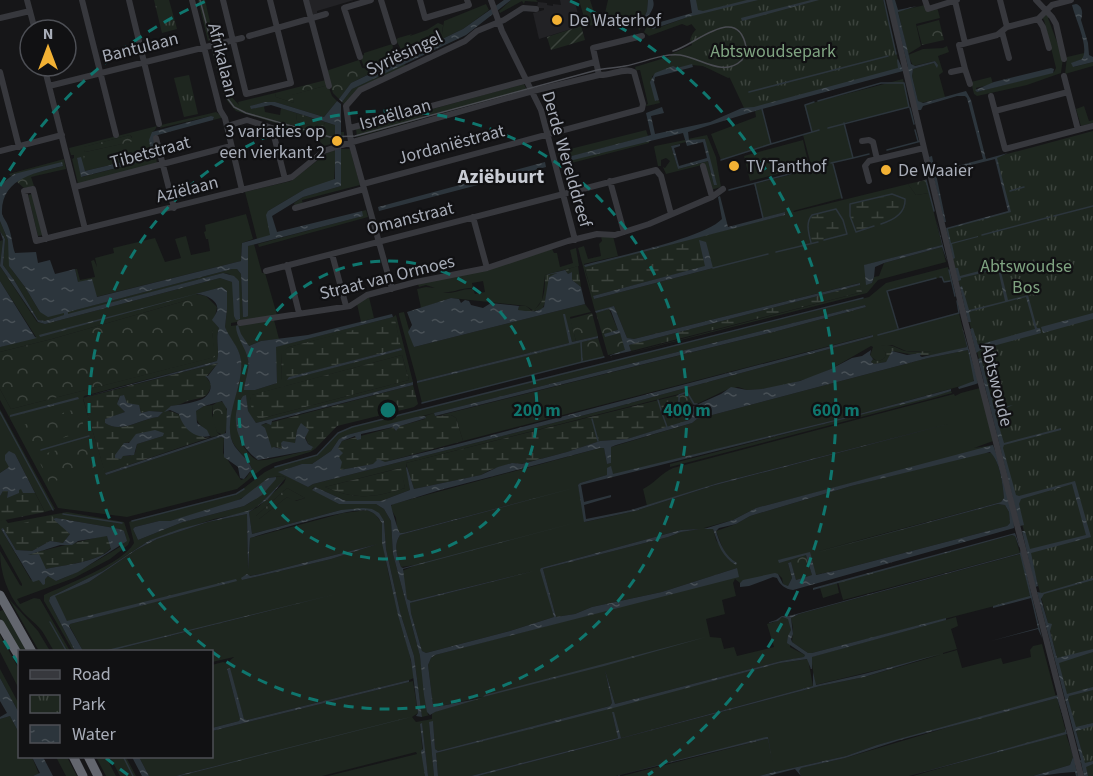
<svg xmlns="http://www.w3.org/2000/svg" width="1093" height="776" viewBox="0 0 1093 776" font-family="'Source Sans 3',sans-serif">
<style>
.built{fill:#222225}
.grass{fill:#1e261f;fill-rule:evenodd}
.forest{fill:url(#forest-crowns)}
.wetland{fill:url(#wetland-marsh);fill-rule:evenodd}
.park{fill:url(#park-tufts)}
.garden{fill:url(#garden-furrows)}
.water{fill:url(#water-ripples);fill-rule:evenodd}
.lines{fill:none;stroke-linecap:round;stroke-linejoin:round}
.stream{stroke:#2c353c;stroke-width:1.5}
.minor{stroke:#37383d;stroke-width:6}
.highway{stroke:#63666e;stroke-width:9}
.tram{stroke:#4a4c52;stroke-width:1.5}
.ring{fill:none;stroke:#0f766e;stroke-width:3;stroke-dasharray:10 8}
.poi-dot{fill:#f2b134;stroke:#111113;stroke-width:2}
.labels{text-anchor:middle;stroke-width:4.5;stroke-linejoin:round;paint-order:stroke}
.poi-label{font-size:18px;fill:#a8adb8;stroke:#111113;text-anchor:start}
.street-label{font-size:18px;fill:#a8adb8;stroke:#111113}
.park-label{font-size:18px;fill:#7fa381;stroke:#111113}
.neighbourhood-label{font-size:20px;font-weight:bold;fill:#c9ccd4;stroke:#111113}
.centre{fill:#0f766e;stroke:#111113;stroke-width:3}
.ring-label{font-size:18px;text-anchor:middle;font-weight:bold;fill:#0f766e;stroke:#111113;stroke-width:4.5;stroke-linejoin:round;paint-order:stroke}
</style>
<defs>
<pattern id="forest-crowns" width="20" height="18" patternUnits="userSpaceOnUse" patternTransform="scale(1.5)"><rect width="20" height="18" fill="#1e261f"/><path d="M2 6a3 3 0 1 1 6 0M12 15a3 3 0 1 1 6 0" fill="none" stroke="#3c433d"/></pattern>
<pattern id="wetland-marsh" width="20" height="14" patternUnits="userSpaceOnUse" patternTransform="scale(1.5)"><rect width="20" height="14" fill="#1e261f"/><path d="M1 5h8M5 5V1M11 12h8M15 12V8" fill="none" stroke="#3c433d"/></pattern>
<pattern id="park-tufts" width="24" height="20" patternUnits="userSpaceOnUse" patternTransform="scale(1.5)"><rect width="24" height="20" fill="#1e261f"/><path d="M3 7l-1-3M5 7V3M7 7l1-3M15 17l-1-3M17 17v-4M19 17l1-3" fill="none" stroke="#3c433d"/></pattern>
<pattern id="garden-furrows" width="10" height="10" patternUnits="userSpaceOnUse" patternTransform="scale(1.5)"><rect width="10" height="10" fill="#1e261f"/><path d="M-1 1l2-2M0 10L10 0M9 11l2-2" fill="none" stroke="#3c433d"/></pattern>
<pattern id="water-ripples" width="26" height="14" patternUnits="userSpaceOnUse" patternTransform="scale(1.5)"><rect width="26" height="14" fill="#2c353c"/><path d="M2 4q2-2 4 0t4 0M15 11q2-2 4 0t4 0" fill="none" stroke="#485056"/></pattern>
</defs>
<rect width="100%" height="100%" fill="#161618"/>
<path class="built" d="M308,0H354L317,11V13L312,15Z
M560,0H570L571,3L575,2L581,26L539,39L533,13L544,10V8H537L538,2L547,3V5L553,6V4L561,5Z"/>
<path class="grass" d="M198,0H205L214,39L208,41Z
M511,0H536L538,2L525,1L524,4L522,1L500,13L499,11Z
M579,0H590L594,12L605,13L608,0H648L647,11L643,20L644,21L639,31L635,15L589,26L583,14Z
M486,4L489,10L463,29L405,57L396,40L398,38L412,34L410,36L442,34L444,21Z
M925,5L937,7L940,18L916,24L921,46L908,54L898,11Z
M1045,13L1050,17L1048,18L1063,58L1061,73L1027,85L977,96L974,94L971,82L991,77L993,84L976,88L977,92L1054,72L1056,68L1044,20L1042,18Z
M688,17L697,22L687,26L682,24L649,36L644,32L648,24L655,29Z
M700,27L732,77L728,78L703,66L692,65L652,76L656,101L659,100L660,103L647,106L645,105L648,104L640,70H636L635,67L671,56V54L692,45L690,40C692,34 694,30 700,27Z
M392,44L393,47L388,62L374,69L364,67L360,56L364,55V53Z
M947,46L949,52L938,56L943,72L939,75L945,97L921,103L918,101L912,76L913,69L934,63L938,65L935,61L913,66L908,55L923,49L943,48Z
M218,50L229,94L239,105L238,102L275,93L276,97L294,103L291,95L328,85L332,96L337,101L324,117L275,102H265L251,106V109L264,106L265,112L280,115L281,108L296,113L297,121L322,129L325,122L335,125L336,132H344V140L324,146L314,135L236,111L224,97L212,51Z
M1084,53L1085,58L1072,63L1074,67L1093,62V66L1065,74L1067,57Z
M404,64L406,66L358,88L344,104L342,102L352,89Z
M903,79L909,107L844,123L853,158L833,163L842,198L793,211L794,212L908,184L916,195L929,193L942,245L865,265L866,284L872,283L874,277L879,276L884,263L942,247L946,262L878,280L867,293L609,358L862,292L859,283L634,339L627,338L614,306L595,311L578,248L584,246L588,259L601,256L599,244L602,241L601,236H613L618,256L584,264V266L785,215V212L763,218L754,184L812,169L803,135L812,132L804,105ZM836,209L843,220L847,234L812,215ZM713,268L594,299L585,270Z
M524,84L527,90L430,116L429,110Z
M1084,106L1089,121L1093,120V123L1081,126L1076,109Z
M762,109L771,144L721,160L711,134L756,117L755,111Z
M216,112L221,115V118L213,120L214,118L211,116L160,128L161,125Z
M422,112L424,118L357,137L356,129Z
M157,126L155,130L152,132L151,152L148,156L85,171L77,158L82,177L156,158L157,163L78,184L72,159L74,158V155H71L69,148ZM130,135L132,137L130,142L85,152L84,147Z
M646,130L648,136L565,158V161L649,140V143L560,166L558,152Z
M707,135L716,157L721,187L711,190L702,165L666,174L663,167L665,168L670,161L666,158L661,160V166H658L654,147L655,146L685,140L686,142L671,146L678,169L708,161L714,185L705,139L691,141L688,139Z
M803,140L809,166L750,181L744,156Z
M341,149H350L360,185L302,200L303,204L295,207L294,203L303,197L341,186Z
M336,150L334,181L305,189L268,211L271,236L257,239L245,192L291,181L327,153Z
M64,159L66,169L35,176V173L63,166L14,174L11,176L9,174Z
M32,194L43,235L38,236L28,195Z
M366,210L368,217L259,247L258,244L362,216V211Z
M246,214L253,239L242,243L241,261L96,297L78,282L75,269H77L80,280L95,277L91,261L94,260L97,267L95,258L114,253L113,248L155,238L165,262L181,258L175,239L186,236L191,255L210,251L208,239H206L204,232L206,231L205,225Z
M0,221L8,240L12,270L25,287L40,312L64,313L65,315L45,321L38,320L14,280L3,265L5,239L0,231Z
M3,240L0,266L37,322L45,324L220,278L232,282L234,286L239,281L229,274L223,273L68,315L67,312L232,269H237L241,274L243,316L246,317L248,315V246L254,244L262,273H265L277,315L231,323V326L274,320L279,339L261,341L249,346L248,374L244,386L255,390L277,383L275,347L393,317L396,315L413,382L256,423L248,412L246,396L240,441C244,447 250,457 257,460C263,462 301,452 310,450L313,447L315,449L310,452L273,463L263,468L237,489L127,517L58,508L0,400V389L11,409L214,357L212,330L188,300L52,339L0,352V347L36,337L0,281V241ZM222,287L227,291V309L225,327C229,340 242,349 241,365C240,387 225,417 231,438C235,451 248,457 252,469L246,478L241,480L223,453L224,438L221,437L106,475L83,399L84,396L217,361C220,349 215,339 219,328L214,322L217,307L206,296L196,294L39,336ZM395,320L401,350L282,381L281,353L289,347ZM402,355L409,380L259,419L250,399L252,395Z
M576,248L579,266L545,275L542,300L534,311L526,306L451,298L421,308L417,289L426,287L435,288L426,285L419,287L418,284L486,270L552,249L554,253H557L560,267L573,263L570,250ZM483,281L485,292L475,294L473,289C461,288 453,295 443,292C454,293 462,287 473,288L472,283Z
M948,267L951,281L944,282L942,277L887,291L898,330L959,313L967,347L939,354L927,351H906L892,345L881,346L886,353C885,359 883,360 877,361L870,356L873,347L871,346L831,369L813,377L782,386L762,389L747,390L738,387L726,390L697,404H694L687,392L406,463L410,490L381,501H346L315,487L312,489L339,504H376L384,509L391,521L393,554L420,656L428,715H430L422,717L414,656L400,612L386,549L384,521L372,509L341,510L252,534L249,512L258,507L284,483L286,478L282,476L268,478L252,493L230,504L170,521H159L135,527L133,529L138,540L183,522L244,506L251,502V510L247,512L214,519L150,540L103,571L50,597L49,601L75,651H73L44,601V595C67,584 122,564 134,543L129,522L131,521L236,494L265,472L275,467L317,455L338,433L352,427L869,297L886,283ZM865,305L866,307L781,330L441,415H451L456,418L463,441L872,335L873,337L612,408L313,484L308,487L279,472L302,464H312L331,451L339,439L347,435ZM400,468L405,488C373,498 356,500 325,487ZM287,488L305,498L296,501L287,497L259,519L256,516Z
M369,297L374,318L361,322L357,304Z
M585,304L591,312L570,317L576,341L572,342L564,314L569,343L417,381L399,315V313L404,312L414,347Z
M581,342L582,362L422,403L417,383Z
M968,350L975,378L972,383L859,414L612,475L611,467L607,475L580,483L578,485L585,522L635,511L712,486L952,423L718,483L647,506L643,489C654,484 661,473 673,468L954,394L955,396L961,393L980,388L993,441L974,448L993,445L991,447L756,508L733,520L704,528L713,529L716,540L730,559L723,549L716,531L736,524L750,516L851,486L981,453H992C1000,465 1003,484 1004,498L1001,502L815,552L998,504L1005,505L1009,512L1010,523L1007,526L843,569L815,575L809,555L779,560V562L790,559L791,562L788,563L792,578L788,586L783,584L782,578L778,574L743,581L740,583L735,579L733,583L736,596L722,600L725,614L706,619L710,637L721,638L724,649L734,647L737,656L774,647L767,624L777,621L782,617L789,619L791,630L790,647L805,655L804,657L781,661L615,704L605,670L612,703L610,706L438,751L435,749L433,722H429L434,776H428L422,724H420L425,776H328L417,754L416,752L322,776H180L228,763L176,776H149L139,757L212,756V731L413,681L418,713L412,717L416,722L432,719V714L434,712L482,697L436,707L433,705L428,665L431,658L435,655L733,577L737,568L662,592L592,607L575,614L556,617L543,569L668,537L681,532L699,529L681,530L541,568L554,617L510,631L426,653L422,651L411,613L410,603L533,571L411,601L407,599L402,571L416,565L401,567C397,555 393,546 400,535L536,498L403,533H400L397,529L396,518L390,507L393,504L600,448H604L607,464L611,463V447L692,423L697,419L928,358Z
M951,391L952,393L930,399L670,467V464Z
M213,405L212,414L217,432L220,435L211,437C205,427 194,424 196,411L204,406Z
M0,409L55,509L45,512L15,454L9,467L0,473Z
M367,510L375,514L382,523C383,577 406,625 414,678L409,680L247,720L244,719L229,668L227,669L240,719L239,721L212,728V665L223,662L227,663L234,657L212,662V652L110,651L336,594L103,652L83,651L69,625L70,624L236,580L69,622L67,621L55,599V595L89,582L136,550L157,539L208,522L247,514L248,570L250,538L343,513ZM378,544L331,559L242,580L247,574L249,576L260,574Z
M67,512L124,522L130,540L128,545L110,559L74,578L17,599L20,604L34,598L40,599L70,651H54C50,645 46,637 42,631C36,623 28,618 22,611C7,594 0,572 0,551L20,585L22,586V584L0,544V521L5,519L8,523ZM56,518L120,529C128,533 125,537 123,545C101,558 80,572 56,581L49,576L45,578V584L40,582V580H31L1,529Z
M1012,535L1015,536L1020,553L843,600L838,582Z
M1021,554L1030,597L812,653H808L792,642L793,628L791,618L799,614Z
M837,583L839,593L823,598L820,588Z
M9,599L38,631L50,651H39Z
M3,610L27,651L19,652L0,618V611Z
M956,617L958,626L951,629L957,649L943,653V654L957,650L962,668L1001,658L1003,664L1031,657L1030,650L1033,646L1042,644L1056,697L973,720L1057,698L1066,732L909,776H801L799,771L800,768L845,758L969,721L877,745L846,756L775,772L773,769L774,772L759,776H622L766,739H768L773,765L768,737L616,776H478L820,686L864,677L940,655L815,685L811,657Z
M0,635L19,669V689L0,652Z
M808,659L813,686L621,738L612,712L618,738L471,776H438L436,753L780,663Z
M0,669L19,704V713L0,678Z
M10,716L19,733L20,756L32,757L39,774L33,776H0V719Z
M1066,734L1073,757L1070,765L1033,776H913L975,758Z
M56,757H67L77,776H66Z
M96,757H106L116,776H106Z
M110,757H126L136,776H120Z"/>
<path class="forest" d="M939,20L944,40L922,45L917,26Z
M359,60L362,68L377,70L351,83L339,99L333,93L326,71Z
M326,80L328,85L292,95L294,103L276,97L275,93Z
M296,113L325,122L322,129L297,121Z
M130,135L133,140L131,142L85,152L83,147Z
M35,173V176L31,177L34,186L24,188L16,181L21,176Z
M926,180L929,193L916,195L908,184Z
M188,300H204L212,310L210,318L214,326L212,330L215,357L11,409L0,389V352L52,339Z
M609,309L618,330L605,334V336L620,333L626,351L608,355L596,313Z
M592,313L598,336L576,341L570,319Z
M598,338L604,357L582,362L581,342Z
M687,392L694,404L691,405L687,415L688,419L685,422L667,427L662,413L676,409L679,405V395Z
M219,401L225,403C228,413 230,428 223,435L217,432L213,421V405Z
M79,408L85,431L30,448L20,426Z
M88,441L95,468L49,483L37,456Z
M282,476L286,478L258,506L251,510V502L269,487L276,477Z
M287,488L305,498L294,501L287,497L259,519H256V516Z
M806,555L812,575L796,580L790,559Z"/>
<path class="wetland" d="M892,194L905,199C906,222 873,226 856,232L850,216V204Z
M836,209L843,220L847,234L811,243C809,234 805,223 812,215Z
M699,240L706,266L593,296L585,269Z
M578,266L581,287L572,280V272L568,274L565,270Z
M557,272C554,278 549,284 548,290C545,297 546,303 542,309L527,313L518,310L519,306H526L532,311C545,304 545,289 545,275Z
M860,285L862,292L631,351L629,345Z
M395,319L401,348L290,377L287,380L282,382L281,352L289,347Z
M886,345C893,345 898,349 905,351C916,353 927,349 939,354C921,357 910,354 893,351L886,362L874,364L871,362L873,359L877,361C883,360 885,359 886,353L880,346Z
M402,355L409,380L259,419C253,413 248,404 251,395Z
M218,363L206,377L211,384C209,401 197,397 185,402C179,405 178,405 171,406L166,411C180,410 194,428 205,438L211,437L105,473L83,398ZM123,395L127,403L140,408L141,413L149,411L163,412L158,417C141,419 121,434 105,423L106,419L125,412L120,407L118,399ZM163,436L137,444L135,453L130,456H123L124,443Z
M413,385L418,404L414,407L337,426L315,449C306,443 305,439 306,429L301,426L297,430L295,443H281L282,449L276,447L272,450L261,425Z
M679,395V407L662,413L667,427L627,439L600,441L567,452L521,464L512,463L490,470L481,475L414,489L406,463Z
M434,413L435,416L451,415L456,418L463,441L385,462L340,470L338,448L342,441L394,427L395,431L400,426L425,419V416Z
M401,468L405,488C373,498 356,500 325,487Z
M19,489H22L23,493H35L45,512L0,521V496L3,491H8L7,497Z
M52,516L70,534L63,543L50,541L32,551L16,550L3,528Z
M107,535L111,548C99,562 64,565 46,569L28,556L29,554Z"/>
<path class="park" d="M154,0H169L177,29L162,33Z
M693,0H883L901,71L745,110L729,76L698,64L692,38L697,31L685,16L695,13Z
M438,23L443,25L442,34L414,46L410,41V36L427,30Z
M189,75L198,114L184,117L174,78Z
M1093,131V776H1088L945,229L1010,211L996,157Z
M93,152L97,166L86,169L83,154Z"/>
<path class="garden" d="M581,26L585,40L551,50L547,37Z"/>
<path class="water" d="M504,0H511L466,35L352,89L342,102L339,99L351,83L463,29Z
M648,0H653C655,7 652,10 648,17L657,23L692,13L690,0H696L698,10L703,11L747,0H758L688,17L653,29L643,20L647,11Z
M811,0H819L742,21L741,18Z
M891,0H895L898,10L917,6L898,12L911,64L915,66L935,61L938,65L937,68L934,63L913,69L912,76L918,101L923,103L966,91L971,100L986,159L1008,153L997,158L1011,212L948,229L951,243L978,236V237L952,244L955,258L953,259L946,228L1008,211L995,159L936,174L946,222H944L929,157L932,156L935,172L983,159L967,98L965,96H957L923,106L921,110H917L903,71L755,111L688,132L689,140L705,139L717,185H714L708,161L678,169L671,146L680,144V146L674,148L679,166L707,158L703,142L687,146L683,133L565,162L564,158L651,135L646,113L662,107L664,113L651,116L655,134L710,122L742,108L754,107L898,68L897,60L898,59L902,68L908,67Z
M1076,4C1083,6 1083,14 1081,20L1088,43L1089,55L1093,57V62L1073,67L1071,63L1082,59C1090,48 1075,18 1072,5Z
M692,64L693,67L655,77L654,82L659,100L655,101L650,82L655,73L673,66L677,68Z
M1051,68L1054,69L1053,73L977,92L975,90L994,82Z
M337,101L341,104V186L303,197L272,216L277,232L362,211L363,216L248,246V316L246,317H243L241,274L237,269H232L68,312V314L223,273L234,276L239,281L240,319L236,320L234,316L232,282L220,278L45,324L38,322L0,266L3,240L0,231L5,239L3,265L14,280L38,320L45,321L64,315V313L48,317L40,312L25,287L9,266L8,240L0,221V185L14,174L62,162L63,166C39,172 0,177 2,214C3,218 7,222 8,226C12,235 12,245 15,253L36,252L38,263L50,260L55,274L75,269L78,282L92,279L97,297L241,261L242,243L270,235L266,215L268,211L305,189L335,179V125L271,105L251,109L250,106L265,102H275L324,117Z
M211,116L214,117L213,120L154,136L156,158L81,177L77,158L81,157L85,171L148,156L151,152L149,140L152,132Z
M545,162L546,167L379,211L378,207Z
M720,196L728,227L785,212V215L585,267L584,265C614,257 704,238 722,219L718,197Z
M936,219L947,261L942,247L884,263L875,267L874,277L872,283L866,285L864,265L942,245Z
M699,240L706,242L713,268L594,299L593,296L705,266Z
M1018,261V263L1000,268L1008,300L1028,295L1037,328H1040L1041,333L982,349L976,353L970,329L973,328L978,345L1035,329L1026,297L969,312L971,322H968L960,287L962,286L969,310L1005,301L998,269L961,278V280L958,281L955,268H958L960,276Z
M565,270L568,274L572,272V280L581,287L585,304L414,347L408,332L412,325L407,312L451,298L459,299L461,303L465,300L469,301L471,305L483,308L491,303L519,306L518,310C528,311 535,314 544,307L549,277L557,273L545,275Z
M0,281L35,337L37,338L0,347Z
M860,283V285L629,345L631,351L608,356L625,350L620,333L605,337L604,334L618,330L611,311L609,309L596,313L595,311L614,306L627,338L634,339Z
M222,287L227,291V309L225,327C229,338 239,346 241,360C244,385 225,413 231,438C234,451 248,457 252,469L244,479L240,478L238,467L224,457V438L221,437L106,475L105,473L226,433L227,409L222,401L204,406L196,411L197,423L207,430L210,436C195,440 182,427 179,414L170,410L164,412L171,406C179,405 192,403 200,400C211,396 215,383 205,376H208L218,363L84,397L217,361C220,349 215,339 219,328L212,320C214,317 216,314 217,311C220,300 204,294 196,294L40,337L39,335Z
M865,305L866,307L781,330L435,416L434,413Z
M1093,313V319L1043,333L1041,327Z
M392,314L393,317L276,347L277,383L255,390H244C245,379 250,370 248,359C246,348 236,337 236,326L238,325L241,334L249,346L261,341L308,335Z
M563,314H565L572,342L598,336V338L417,383V381L569,343Z
M961,323L977,377L978,383L976,384L959,389L958,387L974,381L968,350L928,358L697,419L692,423L616,445L611,447V463L607,464L604,448H600L440,490L391,505C391,507 398,531 400,533H403L574,488L400,535C393,546 397,555 401,567L403,568L578,522L403,569L407,599L411,601L534,571L410,603L411,613L422,651L426,653L510,631L554,617L540,570L541,568L681,530L700,529L681,532L668,537L543,569L556,617L575,614L592,607L662,592L737,568L739,577L435,655L431,658L428,665L433,705L436,707L482,698L435,712L430,715L427,712L424,695L420,656L393,554L391,521L384,509L376,504H339L312,490L315,487L346,501H381L410,490L406,468L407,467L414,489L481,475L498,467L512,463L522,464L567,452L600,441L627,439L689,420L692,417L690,411L692,407L721,394L731,387L747,390L762,389L800,381L831,369L852,358L862,356L871,350L870,355L873,359L871,362L874,364L886,362L892,351L907,355L921,353L920,356L922,357L967,347Z
M873,335V337L612,408L313,484L308,487L278,472L302,464H312L331,451L339,439L347,435L416,417L425,416L426,418L400,426L396,431L393,427L361,434V439L357,440L355,436L342,441L338,448L343,453L339,457L342,462L340,470L373,464L378,459L385,462L454,445Z
M401,348L402,350L287,380L289,377Z
M981,358L991,397H995L992,400L994,409L1013,405L995,413L1004,443L1061,428V430L1004,445L1003,448L1016,495L1019,496L1075,481L1091,537L1031,553L1038,586L1035,587L1022,531H1025L1030,549L1086,535L1072,484L1021,499L1019,504L1024,525L1020,526L1013,500L1014,528L793,590C785,589 780,585 777,578L773,577L749,586L740,587V583L743,580L775,573L778,574L783,584L788,586L792,578L788,563L791,562L796,580L812,575L806,555L779,563L778,560L810,552L816,575L843,569L1007,526L1010,523L1009,512L1005,505L998,504L815,553L1001,502L1004,498C1003,485 1000,461 990,452L851,486L750,516L736,524L719,528L716,531C720,544 725,556 737,563L736,565C722,557 718,544 713,529H704L733,520L756,508L993,445L1013,499L978,359Z
M413,382V385L272,421L271,425L266,423L261,425L265,428L272,449L273,447L282,449L281,443L283,441L295,443L297,430L301,423L309,430L305,438L308,444L313,447L311,450L258,460C238,446 228,418 243,396L246,395L248,411L256,423Z
M951,389V391L932,397L581,485L584,502L611,495V497L584,505L586,519L631,510L718,483L952,423L712,486L635,511L584,522L578,485L580,483L607,475V468L611,466L613,474L859,414Z
M124,395L127,403L139,405L141,413L149,411L163,412L158,417C140,419 121,434 105,423V419L125,412L117,404L120,396Z
M78,397L79,399L10,417V415Z
M155,430L164,433L163,436L137,444L134,455L123,456L121,459L115,458V455L124,443H129L136,434Z
M9,451L15,454L35,493H23L21,489L19,490V493L7,498L8,491H3L0,496V473L9,467L5,460V455Z
M276,477V479L262,495L244,506L183,522L138,540L133,529L135,527L159,521H170L241,499L268,478Z
M283,481L268,499L249,512L252,534L341,510L363,508L372,509L379,513L384,521L386,549L400,612L414,656L422,717L416,716L418,713L411,660L398,615L382,543V523C379,518 375,513 369,511C353,506 271,532 250,538L248,570L247,514L208,522L157,539L136,550L89,582L55,596L67,621L236,579L237,581L70,624L69,626L83,651H75L49,601L50,597L103,571L150,540L180,529L251,510L258,506Z
M56,518L120,529L124,531L127,541L78,572L56,581L48,576L45,579V584L43,585L39,580L33,582L1,529L3,528L16,550L32,551L50,541L63,543L70,534L53,519ZM107,536L111,549C98,562 64,565 46,569L39,554L28,555L60,545H72L78,541Z
M1015,533L1020,547H1019L1015,536L1012,535L813,590V588Z
M378,544L331,559L242,580L241,578L247,574L250,576L260,574Z
M1021,550L1042,638L1038,629L991,641L1038,628L1031,598L993,608V606L1030,596L1020,554L799,614L791,618L793,634L791,639L792,642L808,653H812L946,618V620L812,657V668L811,669L807,659L780,663L613,708L436,753L438,776H434L429,722L433,721L435,749L438,751L610,706L612,703L605,670L615,704L781,661L804,657L805,655L787,643L788,636L791,630L788,619L782,617L778,621L767,623L776,620L782,616H789L1020,553Z
M1093,578V580L1044,594L1041,599L1048,623L1052,624L1050,631L1057,658L1093,649V652L1059,663L1067,694L1093,687V690L1069,696L1068,699L1076,727L1093,723V726L1076,731L1085,763L1093,761V764L1086,767L1088,776H1084L1081,762L1075,764L1078,776H1076L1075,772C1061,772 1047,776 1033,776L1070,765L1073,757L1067,738L1075,762L1081,760L1037,592L1042,593Z
M336,594L110,651H103Z
M706,637L604,666L483,697L485,695Z
M940,654L864,677L820,686L478,776H471L618,738L612,712H614L621,738L813,686V672L816,685L864,674Z
M230,668L244,719L247,720L409,680V682L212,731V728L239,721L240,719L227,669Z
M0,678L19,713V733L10,716L0,719V717L7,713L0,701Z
M1058,695L1065,723L1057,698L900,740L845,758L801,768L799,771L801,776L795,769L768,776H759L774,772L773,769L775,772L846,756L877,745Z
M411,717L180,776H176L402,719Z
M422,723L428,776H425L421,751L423,749L420,724Z
M1065,728L1067,734L909,776L1065,732Z
M766,737H768L773,765L768,739H766L616,776Z
M32,757H43L53,776H33L40,773Z
M132,757H139L149,776H142Z"/>
<g class="lines">
<path class="stream" d="M884,0L896,54
M749,92L888,56
M818,101L881,83H904L909,107L828,128
M910,108L914,124
M762,109L771,144L819,130
M915,130L918,141
M812,132L805,105L814,102
M887,150L921,141
M853,158L869,154
M721,160L771,144
M831,163L853,158L844,123
M833,164L842,198
M926,180L934,211
M755,184L763,218
M729,190L823,165
M1010,191L1024,187
M1054,216L1093,206
M874,226L856,232L850,216V204L892,194L905,199C906,213 894,220 881,224
M982,235L1050,217
M811,243C809,234 805,223 812,215L836,209L843,220L847,234L824,240
M776,252L818,242
M713,268L768,254
M949,270L955,296
M940,277H942L944,282L950,281
M898,328L887,291L936,278
M878,335L959,313L957,301
M581,342L582,362L604,357
M658,400L662,413
M422,403L582,362
M0,412L53,510
M592,419L598,441
M667,427L662,413L679,407V395L687,392L694,404H697
M41,450L89,436
M275,467L317,455L338,433L352,427L863,298
M63,514L122,523
M132,521L236,494L244,489
M50,622L67,652
M123,756L133,776"/>
<path class="minor" d="M27,0L35,30
M82,0L116,135
M129,0L159,124
M192,0L220,110L225,118L242,190
M223,0L246,94L291,83L270,0
M306,0L329,86
M381,0L394,42
M420,0L425,18L469,5L467,0
M491,0L502,31L541,110L575,240
M889,0L964,317L1081,776
M925,0L928,9L957,0
M1000,0L1007,27
M1036,0L1052,17L1056,24L1064,59
M955,1L965,43
M0,18L30,11
M1038,19L1043,27L1049,48
M1002,32L1009,58
M249,36L326,14
M360,57L344,8L371,0
M44,66L85,229
M965,69L970,84
M0,72L19,147
M951,72L965,69L959,45L997,35L1007,27L1038,19L1052,5L1071,0
M599,75L593,48L642,36
M1064,76L1078,130
M49,86L242,38
M991,96L1005,149L1093,126
M995,111L1068,92
M227,126L247,120L272,128L285,179
M350,128L595,62
M156,138L174,208
M862,141L869,140L873,142L877,159
M0,151L62,135
M703,166L712,197
M610,181L624,232
M869,181L865,166L869,161L924,148
M75,187L231,146
M295,208L364,189
M473,217L487,268
M46,239L33,189L24,191L36,241L285,179L292,177L324,151L342,145L533,91L599,75C610,76 625,67 634,72L643,104L642,109L363,184
M332,254L346,306
M287,265L299,313
M266,271L656,170L661,176L671,214
M392,289L351,142L346,106L360,90L465,41L477,31L504,20L523,8L536,9
M240,323L350,306L367,295L416,282L487,268L568,241L597,234L615,235L624,232L649,224L712,197L723,189"/>
<path class="highway" d="M0,595L32,652
M0,624L20,658
M73,756L83,776
M88,756L98,776"/>
<path class="tram" d="M200,0L225,95L234,107L246,113L330,137L355,136L597,70C607,68 616,68 625,66C643,63 662,53 680,55C701,58 723,78 742,60L746,47C738,2 694,46 673,51"/>
</g>
<g class="ring">
<circle cx="388" cy="410" r="149"/>
<circle cx="388" cy="410" r="299"/>
<path d="M128 775A448 448 0 0 1 106 758M19 664A448 448 0 0 1 0 634M0 186A448 448 0 0 1 206 1M570 1A448 448 0 0 1 648 775"/>
</g>
<g class="poi-dot">
<circle cx="557" cy="20" r="6"/>
<circle cx="337" cy="141" r="6"/>
<circle cx="734" cy="166" r="6"/>
<circle cx="886" cy="170" r="6"/>
</g>
<g class="labels">
<g class="poi-label">
<text x="569" y="26">De Waterhof</text>
<text x="325" y="137" text-anchor="end">3 variaties op<tspan x="325" dy="21">een vierkant 2</tspan></text>
<text x="746" y="172">TV Tanthof</text>
<text x="898" y="176">De Waaier</text>
</g>
<g class="street-label">
<text transform="translate(140 47) rotate(-14)" y="6">Bantulaan</text>
<text transform="translate(404 53) rotate(-25)" y="6">Syriësingel</text>
<text transform="translate(223 60) rotate(76)" y="6">Afrikalaan</text>
<text transform="translate(395 114) rotate(-16)" y="6">Israëllaan</text>
<text transform="translate(451 144) rotate(-15)" y="6">Jordaniëstraat</text>
<text transform="translate(150 152) rotate(-15)" y="6">Tibetstraat</text>
<text transform="translate(567 159) rotate(74)" y="6">Derde Werelddreef</text>
<text transform="translate(187 189) rotate(-14)" y="6">Aziëlaan</text>
<text transform="translate(410 218) rotate(-14)" y="6">Omanstraat</text>
<text transform="translate(387 277) rotate(-14)" y="6">Straat van Ormoes</text>
<text transform="translate(997 385) rotate(76)" y="6">Abtswoude</text>
</g>
<g class="park-label">
<text x="773" y="57">Abtswoudsepark</text>
<text x="1026" y="272">Abtswoudse<tspan x="1026" dy="21">Bos</tspan></text>
</g>
<g class="neighbourhood-label">
<text x="501" y="183">Aziëbuurt</text>
</g>
</g>
<circle cx="388" cy="410" r="9" class="centre"/>
<g class="ring-label">
<text x="537" y="416">200 m</text>
<text x="687" y="416">400 m</text>
<text x="836" y="416">600 m</text>
</g>
<rect x="18" y="650" width="195" height="108" fill="#111113" stroke="#4d4f55" stroke-width="1.5"/>
<rect x="30" y="670" width="30" height="9" fill="#37383d" stroke="#4d4f55" stroke-width="1.5"/>
<text x="72" y="680" font-size="18" fill="#a8adb8">Road</text>
<rect x="30" y="695" width="30" height="18" fill="url(#park-tufts)" stroke="#4d4f55" stroke-width="1.5"/>
<text x="72" y="710" font-size="18" fill="#a8adb8">Park</text>
<rect x="30" y="725" width="30" height="18" fill="url(#water-ripples)" stroke="#4d4f55" stroke-width="1.5"/>
<text x="72" y="740" font-size="18" fill="#a8adb8">Water</text>
<g transform="translate(48 48)"><circle r="28" fill="#111113" stroke="#4d4f55" stroke-width="1.5"/>
<path d="M0-4.5L10 22L0 15L-10 22Z" fill="#f2b134"/>
<text y="-9" font-size="16" font-weight="bold" text-anchor="middle" fill="#a8adb8">N</text>
</g>
</svg>
